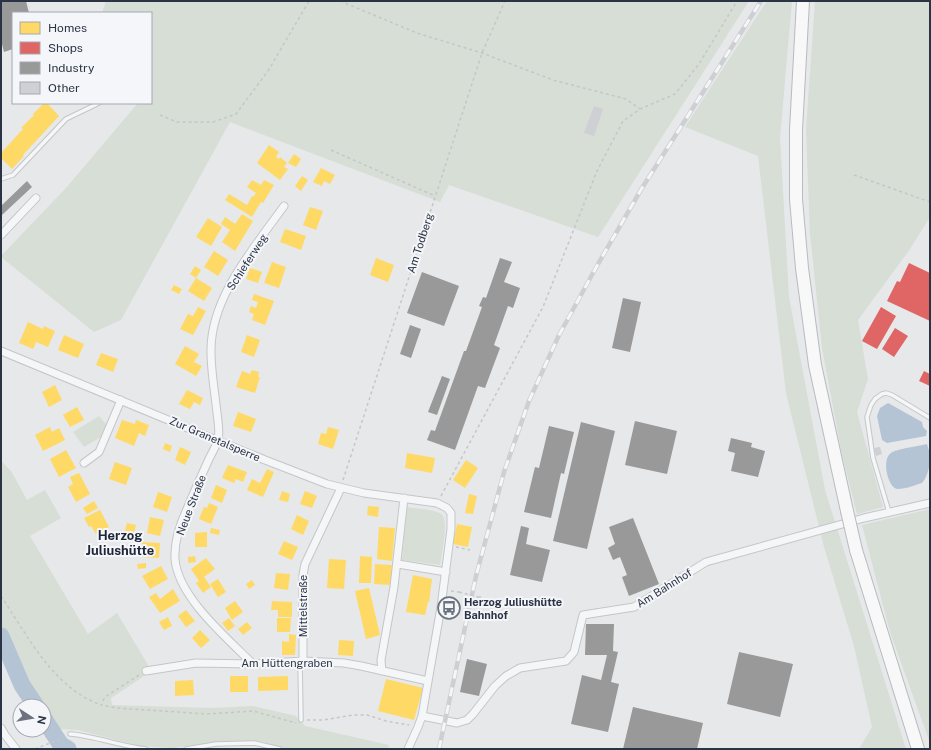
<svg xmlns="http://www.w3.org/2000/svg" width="931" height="750" viewBox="0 0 931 750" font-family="'Public Sans',sans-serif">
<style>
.green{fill:#d6ded6}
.water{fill:#b4c4d5}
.homes{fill:#ffd966}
.shops{fill:#e06666}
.industry{fill:#999}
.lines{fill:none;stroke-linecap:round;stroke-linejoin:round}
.river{stroke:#b4c4d5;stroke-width:17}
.building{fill:#ced0d3}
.service-casing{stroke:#c4c6c8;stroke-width:5.5}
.minor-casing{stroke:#c4c6c8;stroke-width:9}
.trunk-casing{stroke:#b8bbbf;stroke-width:14}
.path{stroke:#c5c6ca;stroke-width:1.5;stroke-dasharray:3 3;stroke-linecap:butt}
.service{stroke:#f5f6f7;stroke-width:3.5}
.minor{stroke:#f5f6f7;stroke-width:7}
.trunk{stroke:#f8f8f8;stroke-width:12}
.rail-casing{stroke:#cecfd2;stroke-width:4.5}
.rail{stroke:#f4f6f9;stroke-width:3;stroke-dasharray:9;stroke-linecap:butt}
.trunk-bridge-casing{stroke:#b8bbbf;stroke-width:14;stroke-linecap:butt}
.path-bridge{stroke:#c5c6ca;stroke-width:1.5;stroke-dasharray:3 3;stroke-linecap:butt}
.trunk-bridge{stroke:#f8f8f8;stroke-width:12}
.labels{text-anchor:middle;stroke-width:4;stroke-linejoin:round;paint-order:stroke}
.street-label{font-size:11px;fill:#2b3445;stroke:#f4f6f9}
.poi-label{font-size:11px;font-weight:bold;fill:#2b3445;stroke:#f4f6f9;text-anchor:start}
.quarter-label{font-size:13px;font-weight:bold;fill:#1d2536;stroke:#f4f6f9}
</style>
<rect width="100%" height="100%" fill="#e6e8ea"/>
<path class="green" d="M106,1H749L598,237L449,185L440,202L230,122L121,320L94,332L1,257V256L66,188L138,103H151V13H102Z
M767,1H792L780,138L789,297L825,490L906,749H859L872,727L854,646L824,547L786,393L758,156L685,127Z
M815,1H930V217L910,249L858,320L868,379L857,412L883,507L857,514L842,455L822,348L810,234L806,130Z
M99,416L106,424L101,437L84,447L73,432Z
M1,461L11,471L27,500L45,490L61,518L30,536L88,634L117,613L148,665L147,674L111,698L112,705L211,708L253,706L296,716L305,726L389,745L388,749H287L260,741L216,742L172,748L140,746L78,730L45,728L44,726V706H32L1,653Z
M407,507C416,509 434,509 441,514C450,520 441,555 440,565L402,560Z
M930,509V743L890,632L862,525Z"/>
<path class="water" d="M888,403L922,422L923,427L927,431L926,436L887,443L882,440L877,416L880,408Z
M927,444C928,447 929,451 930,453C931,462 928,477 922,483C915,485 906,489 898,489C888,489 881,459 891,453C896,449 919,446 927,444Z"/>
<path class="homes" d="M44,103H47L59,116L23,155L24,156L12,169L1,158V153L23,129L21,128L34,115L33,114Z
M269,145L279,152L276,157L279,159L280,157L287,163L284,167L288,169L280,180L257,163Z
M294,154L301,159L296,167L288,163Z
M321,168L335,175L330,184L324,181L322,186L313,182Z
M302,176L308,180L301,191L295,186Z
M252,180L261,185L264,180L274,185L263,203L261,202L252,217L225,200L229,194L247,205L252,196L253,197L256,193L247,187Z
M310,207L323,211L316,230L303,225Z
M242,214L253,221L235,251L222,242L230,230L221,224L225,217L235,224Z
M208,218L222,227L211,246L196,237Z
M285,229L306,236L301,250L280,242Z
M214,251L228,260L218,276L204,267Z
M376,258L394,265L388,282L370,275Z
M272,262L286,267L279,288L264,283Z
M195,266L201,270L196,278L190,274Z
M250,268L262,272L258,283L246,279Z
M196,278L212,288L204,301L188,291Z
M174,285L182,289L179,294L171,290Z
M254,294L274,301L265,325L252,320L254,314L249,312L251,306L256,308L258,302L252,300Z
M198,307L206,311L193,335L180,329L188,314L193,316Z
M28,322L43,329L44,326L55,331L48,347L36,342L33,349L19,343Z
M64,335L84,344L78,358L58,350Z
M247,335L260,340L254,357L241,352Z
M185,346L199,354L194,362L202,366L196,376L175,364Z
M101,353L118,359L113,372L96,365Z
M252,370L259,372L258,377H260L255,393L236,387L242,371L250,374Z
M55,385L62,400L49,407L42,392Z
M187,390L203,398L200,405L194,402L190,409L179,404Z
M77,407L84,420L70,427L63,415Z
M238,412L256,419L251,432L233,426Z
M122,420L135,424L136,420L149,425L145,436L139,433L134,446L115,438Z
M50,427L52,432L59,428L65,440L43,451L35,435Z
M328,427L339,430L333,449L318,444L321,433L326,434Z
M165,443L172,446L170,452L163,449Z
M180,447L191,452L185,465L175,460Z
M66,450L76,468L59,477L50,459Z
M407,453L435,458L432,473L405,468Z
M466,460L478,468L465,488L453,480Z
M115,462L132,468L126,485L109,479Z
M228,465L247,472L243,482L236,479L234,483L222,478Z
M267,469L274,472L263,497L247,490L252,479L260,483Z
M79,473L90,494L76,502L68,487L73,484L70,477Z
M216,485L227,490L222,503L211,498Z
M282,491L290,494L288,502L279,500Z
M305,491L317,496L312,508L300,504Z
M158,492L172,497L167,512L153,507Z
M469,494L477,496L473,514L465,513Z
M94,501L98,508L87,514L83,508Z
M209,503L218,507L211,524L199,519L204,507L207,508Z
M368,506L379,507L378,517L367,515Z
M100,510L109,527L96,534L91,526L89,527L84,518Z
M297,515L309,521L303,535L291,529Z
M150,517L164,520L160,536L147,533Z
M127,523L136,525L134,533L125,531Z
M457,524L472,527L468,547L453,544Z
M379,527L395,528L392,561L377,559Z
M211,528L220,530L219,535L210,533Z
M207,532V547H195V533Z
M284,541L298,547L292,560L278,554Z
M142,542L160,543L159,558L141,557Z
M195,556L196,562L188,563V557Z
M360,556L372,557L371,583H359Z
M206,558L215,569L204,577L211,587L203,593L196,583L199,581L191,569Z
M329,559L346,560L344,589L327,588Z
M146,563V568L138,569L137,564Z
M375,564L392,565L391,585L374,584Z
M161,566L168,579L150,589L142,576Z
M276,573L290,574L288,590L274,588Z
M413,575L432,579L429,602H428L425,615L406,612Z
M218,579L226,592L218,597L210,584Z
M252,580L255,585L249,589L246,584Z
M369,588L380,635L366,639L355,591Z
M173,589L180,601L160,613L149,597L156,593L160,599Z
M235,601L243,612L232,620L225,608Z
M272,601L292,602V617H278V610H271Z
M186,610L195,621L186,627L178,616Z
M168,617L172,626L164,630L159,622Z
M229,618L235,626L228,631L222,623Z
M277,618H291L290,632H277Z
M247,622L252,628L243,635L238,629Z
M200,630L210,640L201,648L192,638Z
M289,634L296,635L295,655H282V641L289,642Z
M339,640L354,641L353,656L338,655Z
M230,676H248V692H230Z
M288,676V690L258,691V677Z
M386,679L423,688L414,720L378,711Z
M193,680L194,695L175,696V681Z"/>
<path class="shops" d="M909,263L930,273V321L887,301L897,281L900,282Z
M881,307L896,316L877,349L862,341Z
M895,328L908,336L894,357L882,349Z
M924,371L930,374V386L919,381Z"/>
<path class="industry" d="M1,1H26L29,13H13V49L4,52L1,40Z
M27,181L32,187L2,215L1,206Z
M500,258L512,262L504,282L520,288L513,308L508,306L494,345L500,348L485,388L478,386L455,450L427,440L431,430L435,431L464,351H466L482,307L479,306L483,297L486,298Z
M422,272L459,286L444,326L407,313Z
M623,298L641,302L630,352L612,348Z
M410,325L421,329L411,358L400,354Z
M442,376L450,379L437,415L428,412Z
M635,421L677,431L667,474L625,465Z
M581,422L615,431L587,549L553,541Z
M549,426L574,432L564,474L561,473L551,518L524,512L535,467L539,468Z
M731,438L752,443L751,447L765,451L758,477L731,471L735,453L728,451Z
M633,518L659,584L629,596L622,577L627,575L620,557L613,560L608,548L615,544L609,527Z
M521,526L529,528L526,544L550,550L542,582L510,575Z
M586,624H614L613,651L618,652L611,682L619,684L608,732L571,724L582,675L601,680L607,655H585Z
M739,652L793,664L780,717L727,704Z
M467,659L487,664L479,696L460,692Z
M633,707L703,723L697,749H623Z"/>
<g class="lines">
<path class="river" d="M1,636L22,685L36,706
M44,719L61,745L68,749"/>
</g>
<path class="building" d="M594,106L603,109L594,136L584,133Z
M880,447L882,454L876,456L874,448Z"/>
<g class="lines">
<g class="service-casing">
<path id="service" d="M1,179L13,175L66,119L99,103
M889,512L873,458L867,417L871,405L875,399L882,394L886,393L892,395L930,418
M300,661L301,720
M70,734C95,736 120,746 146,749
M186,749L216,744L254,743L280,749"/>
</g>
<g class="minor-casing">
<path id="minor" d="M1,235L36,198
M1,351L265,460L327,484L364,493L437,503L447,508L451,513V529L441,607L422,716L418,727L408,749
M84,463L99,452L121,400
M398,564L446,572
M303,661V575L305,564L341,488
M253,664C227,638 178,597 175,559C174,543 180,524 187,509C194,492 201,476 209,459C212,453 216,446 218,440C220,431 218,421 217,413C215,393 211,372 211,352C210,298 254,248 284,206
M146,671L196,663L253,664L303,661L344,663L361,666L428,681
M382,671L381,660L394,587L404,498
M422,716L457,723L467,720L473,714L495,686L506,676L520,668L566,661L574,652L583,615L634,607L706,562L864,518L930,503
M1,728L5,735L16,749"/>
</g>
<g class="trunk-casing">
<path id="trunk" d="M803,1L796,130V199L802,268L815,365L847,511
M856,550L918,749"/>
</g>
<path class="path" d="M340,1L417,33L482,53L553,80L626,99L640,109
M160,115L177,122H213L236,114L268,71L309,1
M331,150L435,196
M854,175L930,202
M343,480L482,53L505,1
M441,496L543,307L597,171L623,121L640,109L675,94L699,64L737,1
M456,547L470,550
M451,591L459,592
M1,596C25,632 46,674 84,697C89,700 95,702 100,705
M478,597H481
M139,675L105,697L101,705L117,708L207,714L253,711L296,723
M307,720H324L353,715H367L386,721L409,725
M35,749L65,737"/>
<use href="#service" class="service"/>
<use href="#minor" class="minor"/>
<use href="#trunk" class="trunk"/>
<g class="rail-casing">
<path id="rail" d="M439,749L476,576L504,472L529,401L559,335L598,264L642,188L761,1"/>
</g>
<use href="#rail" class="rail"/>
<g class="trunk-bridge-casing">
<path id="trunk-bridge" d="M847,511L856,550"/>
</g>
<path class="path-bridge" d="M459,592L478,597"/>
<use href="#trunk-bridge" class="trunk-bridge"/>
</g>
<defs>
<g id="bus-ring" transform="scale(1.15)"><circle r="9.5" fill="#f4f6f9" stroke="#6c737f" stroke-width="1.5"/><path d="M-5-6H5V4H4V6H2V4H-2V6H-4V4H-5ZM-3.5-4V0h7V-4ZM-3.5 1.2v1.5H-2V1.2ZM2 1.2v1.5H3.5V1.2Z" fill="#6c737f"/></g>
</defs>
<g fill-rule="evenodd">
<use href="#bus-ring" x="449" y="608"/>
</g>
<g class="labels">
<g class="street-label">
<text transform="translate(420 243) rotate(-72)" y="4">Am Todberg</text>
<text transform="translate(247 262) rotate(-57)" y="4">Schieferweg</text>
<text transform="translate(215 439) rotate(23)" y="4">Zur Granetalsperre</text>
<text transform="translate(191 505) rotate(-69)" y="4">Neue Straße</text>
<text transform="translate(664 588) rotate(-32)" y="4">Am Bahnhof</text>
<text transform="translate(303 606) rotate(-90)" y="4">Mittelstraße</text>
<text x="287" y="667">Am Hüttengraben</text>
</g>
<g class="poi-label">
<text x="464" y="606">Herzog Juliushütte<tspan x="464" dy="13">Bahnhof</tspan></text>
</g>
<g class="quarter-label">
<text x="120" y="540">Herzog<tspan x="120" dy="15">Juliushütte</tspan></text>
</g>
</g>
<rect width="931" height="750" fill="none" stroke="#2b3445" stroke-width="4"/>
<rect x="12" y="12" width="140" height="92" fill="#f4f6f9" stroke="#a4a8b1"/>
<rect x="20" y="22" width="20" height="12" fill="#ffd966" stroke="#a4a8b1"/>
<text x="48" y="32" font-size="12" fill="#2b3445">Homes</text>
<rect x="20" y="42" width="20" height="12" fill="#e06666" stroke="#a4a8b1"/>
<text x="48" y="52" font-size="12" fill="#2b3445">Shops</text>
<rect x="20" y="62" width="20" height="12" fill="#999999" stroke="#a4a8b1"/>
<text x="48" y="72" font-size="12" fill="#2b3445">Industry</text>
<rect x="20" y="82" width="20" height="12" fill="#ced0d3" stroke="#a4a8b1"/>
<text x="48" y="92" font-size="12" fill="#2b3445">Other</text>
<g transform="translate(32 718) rotate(102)"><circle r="19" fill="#f4f6f9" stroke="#a4a8b1"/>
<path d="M0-3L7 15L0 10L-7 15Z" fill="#6c737f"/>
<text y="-6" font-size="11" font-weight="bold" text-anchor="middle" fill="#2b3445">N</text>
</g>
</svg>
